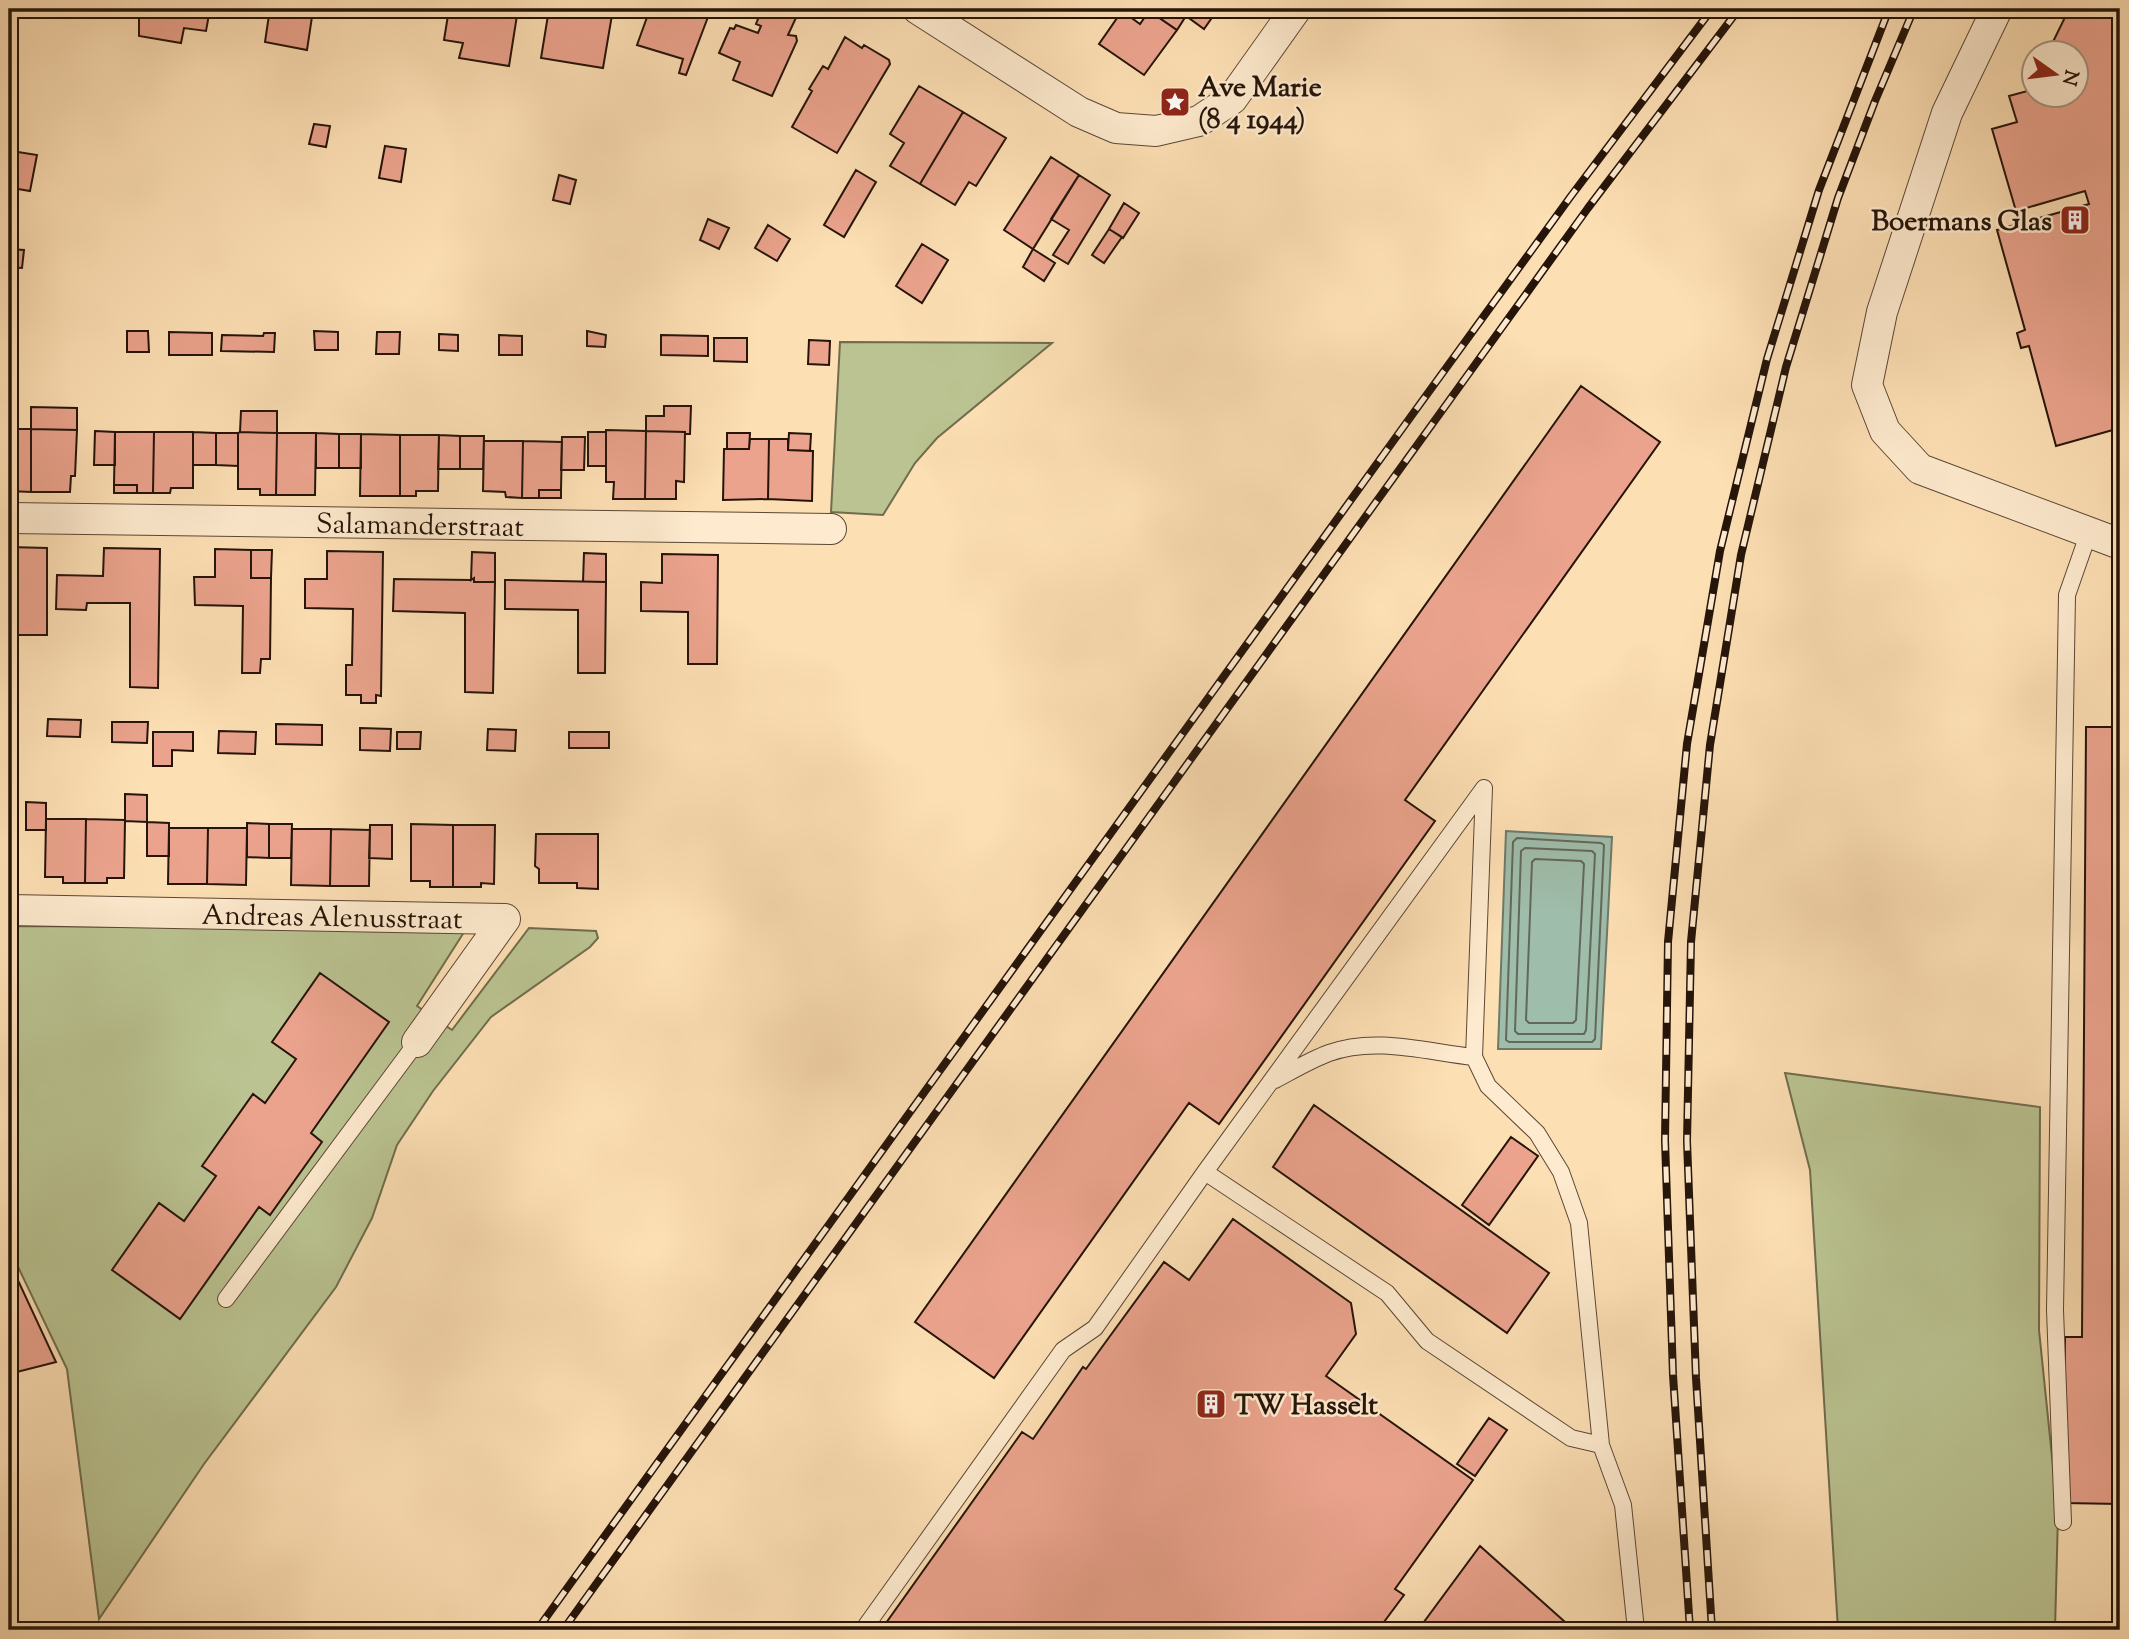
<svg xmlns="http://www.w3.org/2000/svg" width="2129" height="1639" viewBox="0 0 2129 1639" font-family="'Sorts Mill Goudy',serif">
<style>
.green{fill:#bac391;stroke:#706c4d;stroke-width:2}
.water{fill:#9fbdab;stroke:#6e796a;stroke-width:2}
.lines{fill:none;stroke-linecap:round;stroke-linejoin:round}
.shore{stroke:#62685a;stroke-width:2}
.building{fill:#eba38d;stroke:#251409;stroke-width:2}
.lane-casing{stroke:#5b4734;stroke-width:18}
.street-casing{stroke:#5b4734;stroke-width:32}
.lane{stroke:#feeace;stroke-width:16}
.street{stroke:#feeace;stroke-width:30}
.rail-casing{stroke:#251409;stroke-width:8}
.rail{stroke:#feeace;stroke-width:5;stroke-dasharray:16;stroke-linecap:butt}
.labels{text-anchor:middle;stroke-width:5;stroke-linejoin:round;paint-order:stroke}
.poi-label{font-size:28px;font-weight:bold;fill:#251409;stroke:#feeace;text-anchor:start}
.street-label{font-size:28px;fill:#251409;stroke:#feeace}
</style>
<rect width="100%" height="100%" fill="#fddfb4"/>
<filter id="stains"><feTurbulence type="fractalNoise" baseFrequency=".00286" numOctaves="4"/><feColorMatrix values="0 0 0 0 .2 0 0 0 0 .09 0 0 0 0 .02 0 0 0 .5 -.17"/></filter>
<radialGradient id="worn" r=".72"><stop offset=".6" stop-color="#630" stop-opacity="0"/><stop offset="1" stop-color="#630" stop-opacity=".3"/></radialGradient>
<path class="green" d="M840,342L1052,343L937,438L915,463L883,515L831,512Z
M9,926L466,929L417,1006L452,1030L529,928L596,931L598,938L590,947L491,1017L433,1091L397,1145L372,1218L336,1287L204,1464L99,1619L67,1369L9,1248Z
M1785,1073L2040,1107L2039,1330L2058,1515L2055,1630H1838L1810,1170Z"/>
<path class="water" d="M1506,831L1612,837L1601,1049H1498Z"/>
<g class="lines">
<path class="shore" d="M1517,838L1601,843L1604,845L1595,1039L1592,1042H1509L1506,1040L1513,842Z
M1525,848L1592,851L1595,854L1586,1030L1584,1034H1518L1515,1031L1521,851Z
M1535,859L1581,861L1584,864L1576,1020L1573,1023H1529L1526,1020L1532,862Z"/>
</g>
<path class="building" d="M139,9H210L206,31L184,28L181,43L139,36Z
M243,9L313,10L307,50L265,42L269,15L243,11Z
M449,9H518L509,66L459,58L463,43L444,40Z
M549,9H613L603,68L541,58Z
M650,9H711L686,75L679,73L683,59L637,45Z
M762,9H800L788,35L796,36L797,41L772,96L733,80L740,62L719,53L730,28L734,29L736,25L758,33L761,26L756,24Z
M1150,9H1218L1204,29L1186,16L1177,30L1149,11Z
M2069,9H2120V428L2056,446L2029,346L2021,348L2017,333L2025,330L1997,230L2089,204L2085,191L2016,211L1992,129L2017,122L2009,96L2035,89V94H2076V52H2048Z
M1122,11L1140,24L1149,11L1177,30L1144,75L1099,44Z
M845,37L862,48L864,45L889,60L890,64L837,153L792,127L812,91L809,89L823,66L828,69Z
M919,86L963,112L920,184L890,166L904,143L890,134Z
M963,112L1006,138L976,186L969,182L955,205L920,184Z
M314,124L330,126L326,147L309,144Z
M385,146L406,149L401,182L379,178Z
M18,152L37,155L30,191L12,188Z
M1051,157L1079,175L1033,249L1004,230Z
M856,170L876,182L844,237L824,225Z
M559,175L576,180L570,204L553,200Z
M1079,175L1110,195L1068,264L1053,255L1069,230L1051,219Z
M1124,203L1139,213L1123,238L1109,229Z
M708,219L729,228L719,249L700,240Z
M768,225L790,239L777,261L755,248Z
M1109,229L1122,237L1104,263L1092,255Z
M922,244L948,260L922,303L896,286Z
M9,249L24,250L22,268L9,267Z
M1033,249L1055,263L1044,281L1023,267Z
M127,331H148L149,352H127Z
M314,331L338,332V350H315Z
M587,331L606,335L605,347L587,346Z
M169,332L212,333V355H169Z
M377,332H400L399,354H376Z
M264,333H275L274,352L221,351L222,335L263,336Z
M439,334L458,335V351L439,350Z
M499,335L522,336V355H499Z
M661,335L708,336V356L661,355Z
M714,338H747V362L714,361Z
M809,340L830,341L829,365L808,364Z
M1581,386L1660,442L1405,800L1435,821L1219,1124L1189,1103L994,1378L915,1322Z
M664,406H691L690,434H685V432L646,431V416H664Z
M31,407L77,408V430L31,429Z
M241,411H277V433L240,432Z
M9,429H31V492L9,491Z
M31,429L77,430L75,476H71L70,492H31Z
M606,430L646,431L645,499H613L614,482H606Z
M95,431L115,432V465H94Z
M646,431L685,432L684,482L676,481V499H645Z
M115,432H154L153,493H137V485H114Z
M154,432H193V488H171L170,493H153Z
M193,432L216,433V465H193Z
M240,432L277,433L276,495H260V489H238V433Z
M588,432H606V466H588Z
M216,433H238V466L216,465Z
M277,433H316L315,495H276Z
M316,433L339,434V468H316Z
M727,433H750L749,449H727Z
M789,433L811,434L810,451L788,450Z
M339,434H361V468H339Z
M361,434L400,435V496H360Z
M400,435H439L438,491H416V496H400Z
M439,435L460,436V469H438Z
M460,436H484L483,469H460Z
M562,437H585L584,470H561Z
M750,439H769L768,499L723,500L724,449H749Z
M769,439H788V450L813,451L812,501L768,499Z
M484,441H523L522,498L506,497L505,492L483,491Z
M523,441L562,442L561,490H539V498H522Z
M2120,458V488H2119L2112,460Z
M114,485H137V493H114Z
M539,490H561V498H539Z
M9,547L47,548V635H9Z
M104,548L160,549L158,688L130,687V603H87L86,610L56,609L57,575L103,576Z
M215,549L251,550V578H271L270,659H261L260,673H242L243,606L195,605L194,577H215Z
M251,550H272L271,578H251Z
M327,551L383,552L381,696L376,695V703H361V695H346V665H352L353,609L305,608V579H327Z
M472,552L495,553V582H474V578L471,580Z
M584,553L606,554V582H583Z
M662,554L718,555L717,664H688V612L641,611V582L662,583Z
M474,578V582H495L493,693L465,692V613L393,611L394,579L471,580Z
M505,580L606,582L605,673H578V610L505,609Z
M48,719L81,720L80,737L47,736Z
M112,722H148L147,743L112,742Z
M276,724L322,725V745L276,744Z
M2086,727H2120V1504L2064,1503L2065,1337H2082Z
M360,728L391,729L390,751L360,750Z
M488,729L516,730L515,751L487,750Z
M219,731L256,732L255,754L218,753Z
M153,732H193V751L172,750V766H153Z
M397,732H421L420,749H397Z
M569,732H609V748H569Z
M125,794L147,795V822L125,821L124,878H107V883H85L86,819L125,820Z
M26,802L46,803V830H26Z
M46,819H86L85,883H63V877H45Z
M147,822L169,823V856H147Z
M247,823L269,824V858L247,857Z
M269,824H292L291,858H269Z
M411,824L453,825V887H430V881H411Z
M370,825H392V859L369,858Z
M453,825H495L494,884L481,883V887H453Z
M169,828H208L207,884H168Z
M208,828H247L246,885L207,884Z
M292,829H331L330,886L291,885Z
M331,829L370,830L369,886H330Z
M536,834H598V889L577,888V883H539V869L535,866Z
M320,973L389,1022L311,1133L322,1142L270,1215L259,1207L180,1319L112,1270L159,1203L184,1221L216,1176L202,1166L253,1094L265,1103L296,1059L272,1042Z
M1314,1105L1549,1273L1507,1333L1273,1167Z
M1511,1137L1538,1156L1489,1225L1462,1205Z
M1233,1219L1351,1303L1356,1334L1326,1376L1473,1480L1395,1589L1404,1595L1378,1630H881L1022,1432L1033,1439L1083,1367L1086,1369L1164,1262L1189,1280Z
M9,1261L56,1362L9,1374V1346L17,1344L9,1327Z
M1489,1418L1507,1430L1475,1476L1457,1464Z
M1480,1546L1574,1630H1418Z"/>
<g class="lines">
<g class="lane-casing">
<path id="lane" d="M1484,788L1474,1057L1488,1086L1537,1133L1561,1172L1579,1223L1601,1445L1623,1505L1636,1630
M1275,1080C1292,1071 1310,1060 1329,1053C1375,1036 1427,1052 1474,1057
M1205,1172L1387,1293L1427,1341L1571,1438L1601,1445
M226,1299L417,1042
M2063,1522L2055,1310L2067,595L2089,532
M863,1630L1063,1350L1095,1328L1205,1172L1484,788"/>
</g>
<g class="street-casing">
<path id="street" d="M918,9L1079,112L1116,128L1156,131L1199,121L1232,99L1296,9
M1997,9L1947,113L1882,312L1867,385L1885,431L1920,469L2120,544
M9,518L831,529
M9,910L505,919
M417,1042L505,919"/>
</g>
<use href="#lane" class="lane"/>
<use href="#street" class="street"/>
<g class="rail-casing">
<path id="rail" d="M537,1630L1412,415L1571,196L1712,9
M563,1630L1588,208L1739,9
M1690,1630L1673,1375L1665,1140L1668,942L1687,744L1720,551L1767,359L1819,190L1889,9
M1712,1630L1696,1378L1687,1141L1691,942L1710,745L1741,555L1786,367L1838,198L1875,101L1914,9"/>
</g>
<use href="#rail" class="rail"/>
</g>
<defs>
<g id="sight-square" transform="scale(1.575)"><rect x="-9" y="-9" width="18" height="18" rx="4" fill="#8f2418" stroke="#feeace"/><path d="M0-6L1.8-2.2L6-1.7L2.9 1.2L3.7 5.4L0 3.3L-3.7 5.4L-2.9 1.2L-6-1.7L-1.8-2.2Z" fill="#fff"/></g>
<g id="building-square" transform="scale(1.575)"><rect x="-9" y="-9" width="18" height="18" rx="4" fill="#8f2418" stroke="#feeace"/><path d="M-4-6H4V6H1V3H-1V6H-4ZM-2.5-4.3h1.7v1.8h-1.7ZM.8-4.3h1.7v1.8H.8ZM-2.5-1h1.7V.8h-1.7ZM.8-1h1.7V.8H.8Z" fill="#fff"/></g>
</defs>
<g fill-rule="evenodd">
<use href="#sight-square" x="1175" y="102"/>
<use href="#building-square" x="2075" y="220"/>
<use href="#building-square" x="1211" y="1404"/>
</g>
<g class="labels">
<g class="poi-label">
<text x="1198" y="96">Ave Marie<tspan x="1198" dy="32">(8 4 1944)</tspan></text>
<text x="2052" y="230" text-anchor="end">Boermans Glas</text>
<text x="1234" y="1414">TW Hasselt</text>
</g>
<g class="street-label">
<text transform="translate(420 524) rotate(1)" y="10">Salamanderstraat</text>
<text transform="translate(332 916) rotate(1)" y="10">Andreas Alenusstraat</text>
</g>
</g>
<rect width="2129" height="1639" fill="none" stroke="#fddfb4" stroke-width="35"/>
<rect x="10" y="10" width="2108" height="1618" fill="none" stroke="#251409" stroke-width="3.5"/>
<rect x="18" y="18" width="2094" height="1604" fill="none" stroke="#251409" stroke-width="2"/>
<g transform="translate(2055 74) rotate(104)"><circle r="33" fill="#feeace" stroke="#a7947f" stroke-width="2"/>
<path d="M0-5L12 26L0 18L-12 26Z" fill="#8f2418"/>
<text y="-10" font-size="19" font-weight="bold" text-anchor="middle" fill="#251409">N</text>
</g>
<rect width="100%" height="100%" filter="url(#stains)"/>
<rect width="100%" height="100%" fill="url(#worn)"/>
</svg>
